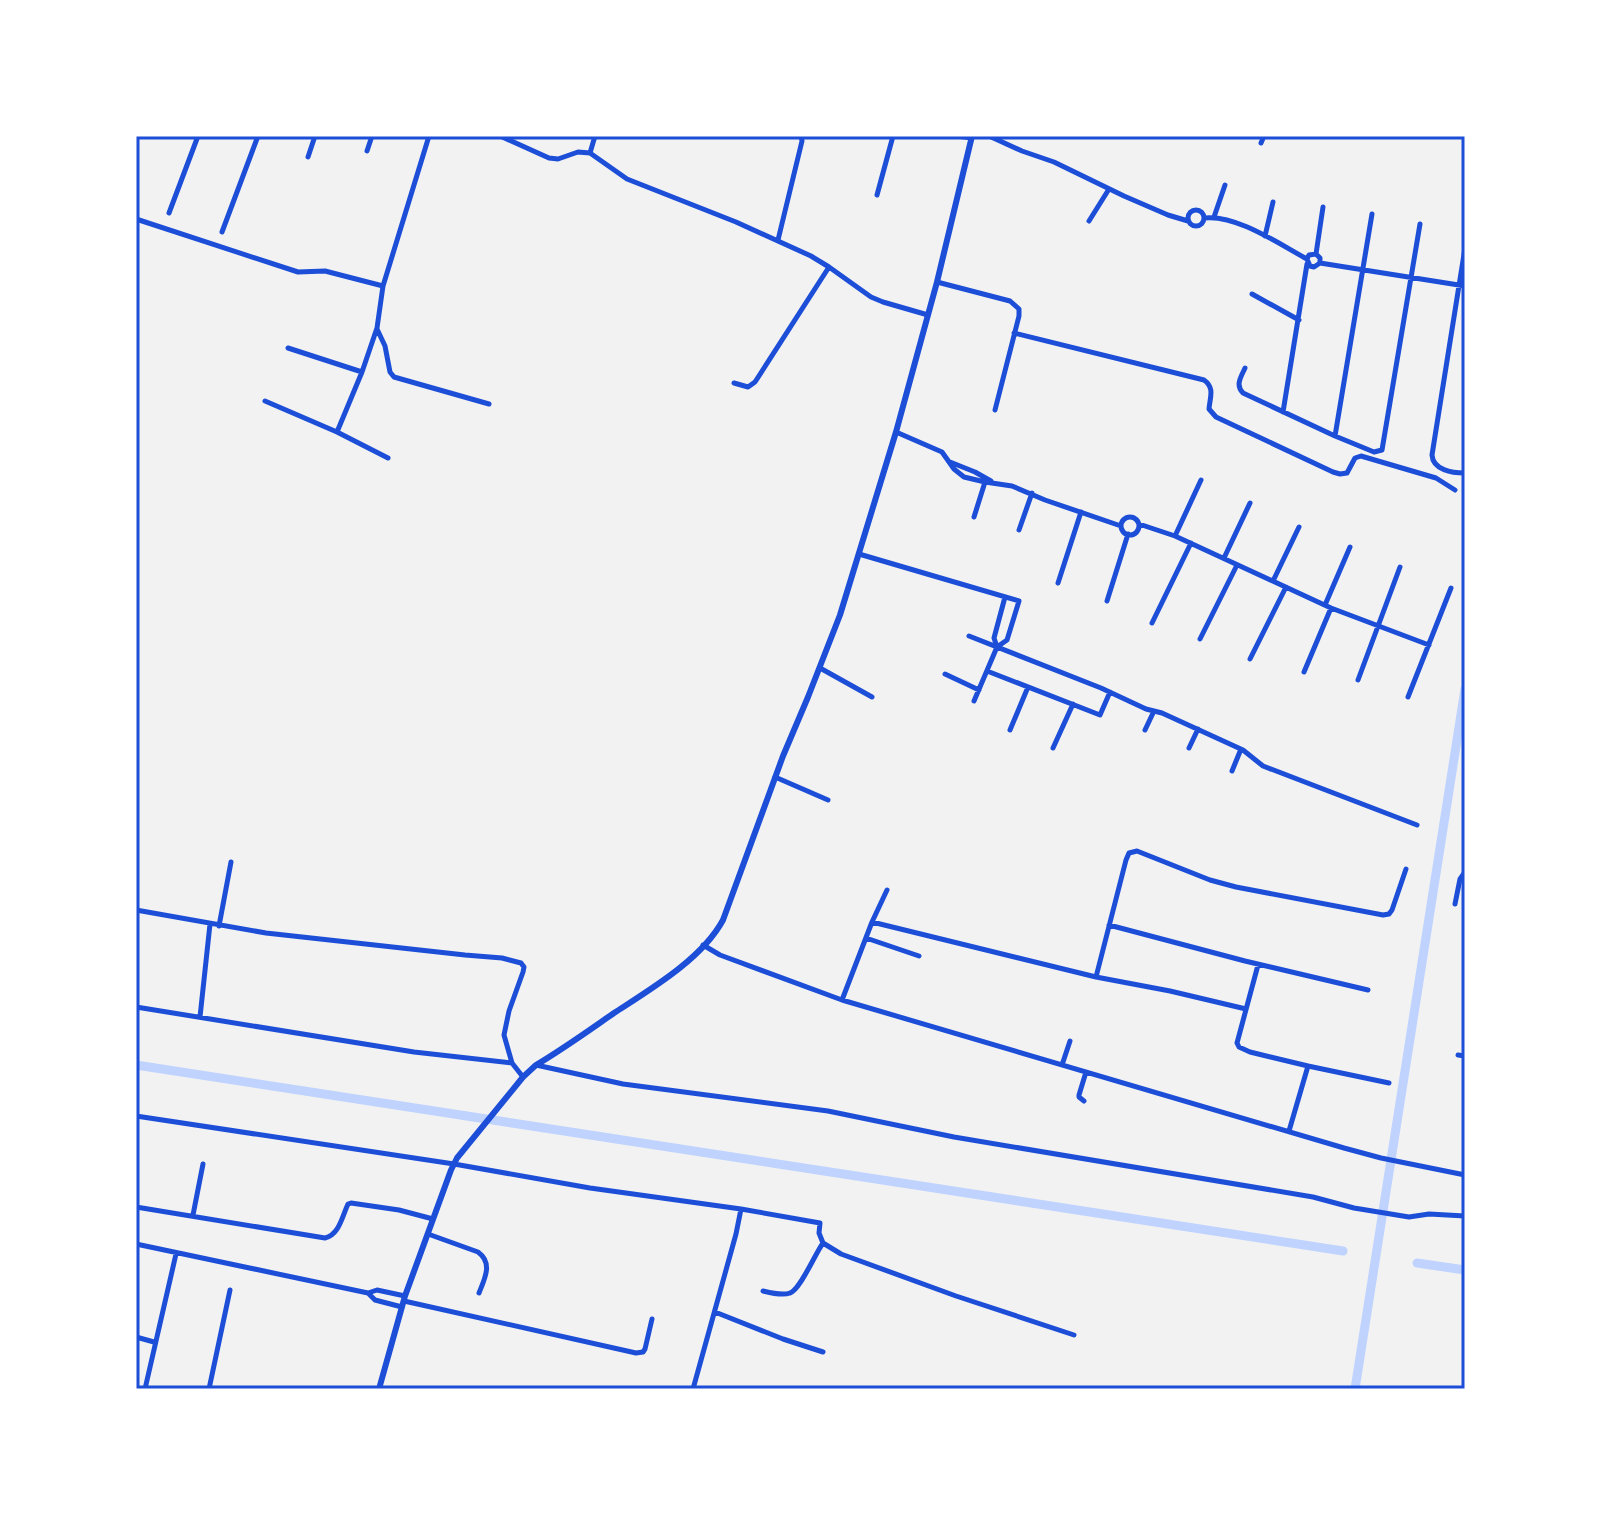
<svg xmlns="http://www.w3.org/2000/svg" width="1601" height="1525" viewBox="0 0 1601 1525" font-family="Commissioner,sans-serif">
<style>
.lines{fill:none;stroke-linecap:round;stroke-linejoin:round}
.canal{stroke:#bfd3fe;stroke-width:9}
.minor{stroke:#1d4ed8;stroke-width:5}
.tertiary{stroke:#1d4ed8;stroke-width:6}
.neatline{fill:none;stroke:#1d4ed8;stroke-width:3}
</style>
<rect width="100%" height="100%" fill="#f2f2f2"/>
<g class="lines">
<path class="canal" d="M136,1065L1343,1251
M1417,1263L1465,1270
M1355,1389L1465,689"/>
<path class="minor" d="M500,136L549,158L558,159L578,152L590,153L627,179L736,222L811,256L829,267L871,297L883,302L928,315
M957,136L972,138
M989,136L1022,151L1054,162L1124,196L1168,215L1188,221
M1261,143L1264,136
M367,151L372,136
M590,153L595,136
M308,157L315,136
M877,195L893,136
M1188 218a8 8 0 1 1 16 0a8 8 0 1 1-16 0Z
M169,213L198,136
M1214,217L1225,185
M1204,218C1236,214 1279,244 1307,259
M136,219L298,272L325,271L383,286L429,136
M1089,221L1109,189
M222,232L258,136
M1265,236L1273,202
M778,240L802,141L801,136
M1465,248L1432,455C1433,470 1452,473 1465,473
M1316,254L1309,255L1307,259L1310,266L1314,267L1320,263V258L1316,254L1323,207
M1320,263L1465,286
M937,282L1010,301L1019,309V316L995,410
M1252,294L1299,320
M377,329L385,346L390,372L394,377L489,404
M1014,333L1204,380C1215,388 1210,397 1209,409L1216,417L1333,472L1340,474L1347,473L1355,458L1361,456L1436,478L1455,490
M288,348L362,372
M1245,368C1241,377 1235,385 1243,393L1335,436L1374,452L1382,450L1420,224
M734,383L748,387L755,382L829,267
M265,401L337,432L362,372L377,328L383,286
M1283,412L1307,264
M337,432L388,458
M896,432L942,452L954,469L964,477L985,482L1012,486L1045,500L1121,526
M1335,436L1372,214
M950,462L975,472L991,481
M974,517L985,482
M1121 526a9 9 0 1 1 18 0a9 9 0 1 1-18 0Z
M1139,524L1175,536L1331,608L1429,645
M1019,530L1032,493
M1175,536L1201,480
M859,554C912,570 966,585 1019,601L1007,640L997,647L994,638L1005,597
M1224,558L1250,503
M1273,581L1299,527
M1058,583L1081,512
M1107,601L1128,534
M1325,605L1350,547
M1152,623L1191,543
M969,636L1101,688L1146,709L1162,713L1243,750L1263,766L1417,825
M1200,639L1237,565
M1250,659L1286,587
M820,668L872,697
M987,671L1100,715L1110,692
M1304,672L1331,608
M945,674L979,690
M1358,680L1400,567
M1408,697L1451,588
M974,701L997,647
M1010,730L1028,687
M1145,730L1154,711
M1053,748L1073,704
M1189,748L1198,729
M1232,771L1241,749
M775,777L828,800
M1455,904L1460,879L1465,872
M136,910L266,933L465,955L502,958L521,963L524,967L523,972L509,1011L504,1035L512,1063
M872,922L1096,977L1170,991L1246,1009
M1109,925L1245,961L1368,990
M219,926L231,862
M866,938L919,956
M703,945L720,955L842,1000L1344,1148L1381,1158L1465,1175
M1258,965L1237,1043L1239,1047L1250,1052L1308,1066
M1096,977L1126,860L1129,853L1137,851L1142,853L1210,880L1236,887L1383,915L1389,914L1392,910L1406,869
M842,1000L872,922L887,890
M136,1007L414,1052L512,1063L523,1077
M200,1017L210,924
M1458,1055L1465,1056
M536,1065L623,1084L828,1111L954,1137L1313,1197L1354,1208L1409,1217L1429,1214L1465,1216
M1062,1065L1070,1041
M1084,1101L1079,1097V1095L1086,1072
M136,1116L454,1164L590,1188L741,1209L736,1234L693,1389
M1289,1131L1308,1066L1389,1083
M136,1207L325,1238C339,1235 342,1217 348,1204L351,1203L399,1210L433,1219
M741,1209L820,1223L819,1233L823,1243L841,1254L956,1296L1074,1335
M193,1215L203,1164
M428,1234L478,1252C493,1263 485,1278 479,1293
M136,1244L368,1293L375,1300L402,1307
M763,1291C771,1293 782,1296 790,1293C800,1290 815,1254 823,1243
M368,1293L377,1290L405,1296
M404,1301L636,1353L643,1352L645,1349L652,1319
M715,1312L783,1339L823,1352
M136,1337L154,1342
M145,1389L176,1254
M209,1389L230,1290"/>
<path class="tertiary" d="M379,1389L405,1296L451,1170L457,1158L523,1077L536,1065C563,1049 588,1031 614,1013C651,989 702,959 723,920L783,756L808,697L840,615L896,432L937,282L972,136"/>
</g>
<rect width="1601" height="1525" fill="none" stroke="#ffffff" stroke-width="276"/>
<rect x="138" y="138" width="1325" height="1249" class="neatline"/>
</svg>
